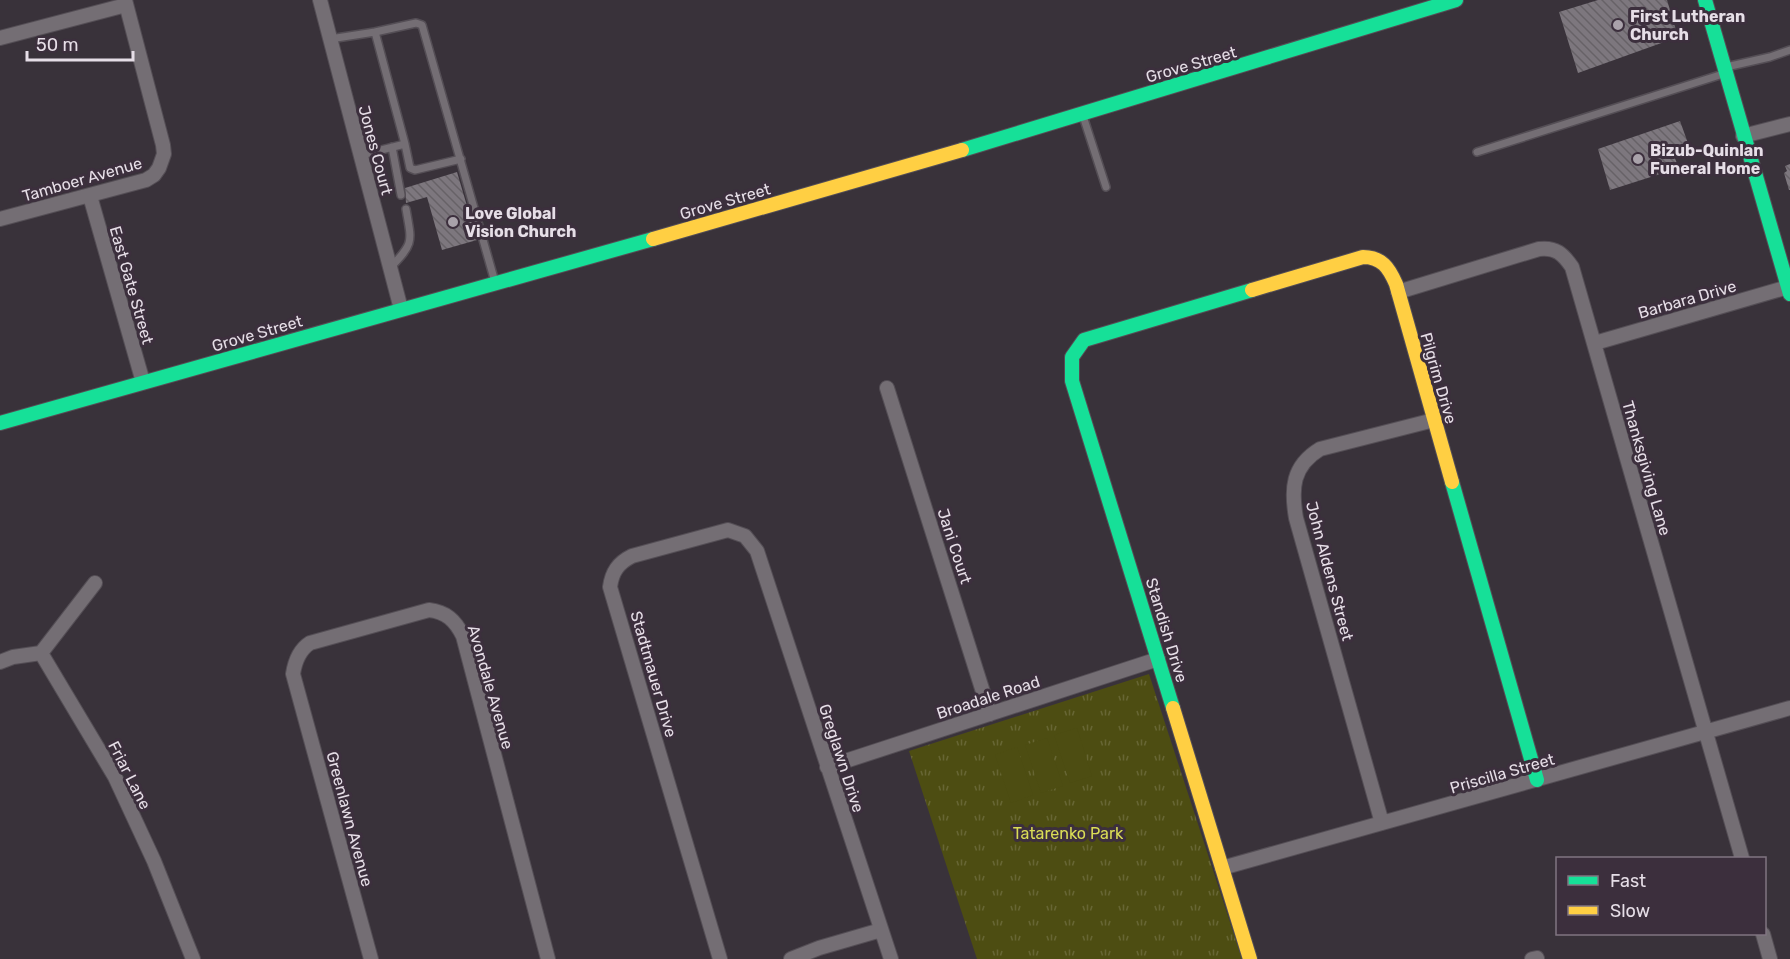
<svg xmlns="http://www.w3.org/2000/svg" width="1790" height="959" viewBox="0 0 1790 959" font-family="Rubik,sans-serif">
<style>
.park{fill:url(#park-tufts)}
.pitch{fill:#4d4d12}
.building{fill:url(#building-back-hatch)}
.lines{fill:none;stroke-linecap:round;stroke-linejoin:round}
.lane-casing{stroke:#544e55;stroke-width:10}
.street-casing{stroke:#544e55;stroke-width:16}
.fast-casing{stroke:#544e55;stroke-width:16}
.slow-casing{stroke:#544e55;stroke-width:16}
.lane{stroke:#746e74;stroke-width:7}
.street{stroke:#746e74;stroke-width:14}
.fast{stroke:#16e098;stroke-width:14}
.slow{stroke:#ffcf43;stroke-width:14}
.poi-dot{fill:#a9a2aa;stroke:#3c2f3d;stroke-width:2}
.labels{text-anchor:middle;stroke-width:6;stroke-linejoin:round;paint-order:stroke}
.poi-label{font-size:16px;font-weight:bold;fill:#e6dee7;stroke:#3c2f3d;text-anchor:start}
.street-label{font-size:16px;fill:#e6dee7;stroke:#3c2f3d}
.park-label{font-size:16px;fill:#dadd56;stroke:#3c2f3d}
</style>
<defs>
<pattern id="park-tufts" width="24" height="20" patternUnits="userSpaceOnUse" patternTransform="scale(1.5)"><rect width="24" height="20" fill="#4d4d12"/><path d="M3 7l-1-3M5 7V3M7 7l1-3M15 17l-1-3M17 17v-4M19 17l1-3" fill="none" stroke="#676634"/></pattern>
<pattern id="building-back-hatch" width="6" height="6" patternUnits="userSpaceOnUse" patternTransform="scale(1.5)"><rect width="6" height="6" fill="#7d777e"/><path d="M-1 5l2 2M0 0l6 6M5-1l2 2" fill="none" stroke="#676267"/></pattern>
</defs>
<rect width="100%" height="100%" fill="#39323a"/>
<path class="park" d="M1149,674L1242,959H977L909,751Z"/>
<path class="pitch" d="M1077,728L1092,776L1070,783L1054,735Z
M1047,738L1063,786L1041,793L1025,745Z
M1017,747L1033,795L1011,803L995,755Z"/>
<path class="building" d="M1598,0H1667L1678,37L1578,73L1559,12Z
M1680,121L1689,146L1671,149L1679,168L1610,190L1598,149Z
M1790,164V190H1789L1784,173L1787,171L1785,166Z
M457,172L477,240L442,250L427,197L406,203L405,188Z"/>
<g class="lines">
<g class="lane-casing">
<path id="lane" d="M375,32L416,23L422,25L495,282
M330,39L375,32L405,144L361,155
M1726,67L1770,57L1790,50
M1083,116L1106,187
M405,144L410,168L415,170L461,159
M392,147L401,195
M1477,152L1723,74
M390,268C414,243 412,243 406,209"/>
</g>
<g class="street-casing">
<path id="street" d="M320,0L401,309
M0,38L126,5
M1743,136L1790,124
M90,196L143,382
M0,219L146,180L154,175L159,168L164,154L163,145L125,0
M1398,292L1539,249C1556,247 1563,254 1572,267L1742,858
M1595,343L1788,287
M887,388L990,714
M41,653L115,777L154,861L193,959
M41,653L95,583
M0,662L13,657L41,653
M827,767L1158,659
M1382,823L1296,518C1291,489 1292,466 1320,449L1434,420
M1222,868L1790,708
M1763,934L1770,959
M371,959L293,674C295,661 299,650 310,643L429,610C446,612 455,620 463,636L548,959
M720,959L610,587C612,572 618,563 632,556L728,530L745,536L757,551L891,959
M791,959L819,948L881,930
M1532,959L1537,958"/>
</g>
<g class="fast-casing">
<path id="fast" d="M1705,0L1790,294
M962,150L1456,0
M0,423L653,239
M1452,482L1537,780
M1173,708L1072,381V357L1084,340L1252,290"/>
</g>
<g class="slow-casing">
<path id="slow" d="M653,239L962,150
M1252,290L1363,257C1382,257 1389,268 1396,284L1452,482
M1173,708L1250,959"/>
</g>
<use href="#lane" class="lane"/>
<use href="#street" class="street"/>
<use href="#fast" class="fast"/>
<use href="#slow" class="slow"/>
</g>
<g class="poi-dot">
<circle cx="1618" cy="25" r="6"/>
<circle cx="1638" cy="159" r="6"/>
<circle cx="453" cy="222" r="6"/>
</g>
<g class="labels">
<g class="poi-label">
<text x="1630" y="22">First Lutheran<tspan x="1630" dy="18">Church</tspan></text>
<text x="1650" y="156">Bizub-Quinlan<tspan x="1650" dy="18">Funeral Home</tspan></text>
<text x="465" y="219">Love Global<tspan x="465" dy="18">Vision Church</tspan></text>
</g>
<g class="street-label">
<text transform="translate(1191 64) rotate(-16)" y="6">Grove Street</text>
<text transform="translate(376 150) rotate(75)" y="6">Jones Court</text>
<text transform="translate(82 179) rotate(-16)" y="6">Tamboer Avenue</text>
<text transform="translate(725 201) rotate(-16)" y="6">Grove Street</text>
<text transform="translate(132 285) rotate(74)" y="6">East Gate Street</text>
<text transform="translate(1687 299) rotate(-16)" y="6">Barbara Drive</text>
<text transform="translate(257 333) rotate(-16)" y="6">Grove Street</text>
<text transform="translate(1439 378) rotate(74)" y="6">Pilgrim Drive</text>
<text transform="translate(1647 468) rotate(74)" y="6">Thanksgiving Lane</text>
<text transform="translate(955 546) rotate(72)" y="6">Jani Court</text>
<text transform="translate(1330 571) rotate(75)" y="6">John Aldens Street</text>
<text transform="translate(1167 630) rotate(73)" y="6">Standish Drive</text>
<text transform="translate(654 674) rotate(74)" y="6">Stadtmauer Drive</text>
<text transform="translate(491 687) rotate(74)" y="6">Avondale Avenue</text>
<text transform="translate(988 697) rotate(-18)" y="6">Broadale Road</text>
<text transform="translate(842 758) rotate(72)" y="6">Greglawn Drive</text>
<text transform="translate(1502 773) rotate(-16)" y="6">Priscilla Street</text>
<text transform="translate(130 775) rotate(63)" y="6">Friar Lane</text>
<text transform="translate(350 819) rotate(75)" y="6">Greenlawn Avenue</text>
</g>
<g class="park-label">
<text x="1068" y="839">Tatarenko Park</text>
</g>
</g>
<rect x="1556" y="857" width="210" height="78" fill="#3c2f3d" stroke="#807581" stroke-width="1.5"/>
<rect x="1568" y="876" width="30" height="9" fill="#16e098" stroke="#807581" stroke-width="1.5"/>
<text x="1610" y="887" font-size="18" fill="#e6dee7">Fast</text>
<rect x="1568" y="906" width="30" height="9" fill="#ffcf43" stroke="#807581" stroke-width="1.5"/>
<text x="1610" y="917" font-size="18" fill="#e6dee7">Slow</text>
<path d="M27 51v9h106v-9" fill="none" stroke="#e6dee7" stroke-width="3"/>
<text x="36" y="51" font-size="18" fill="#e6dee7" stroke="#3c2f3d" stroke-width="4.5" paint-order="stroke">50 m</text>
</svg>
